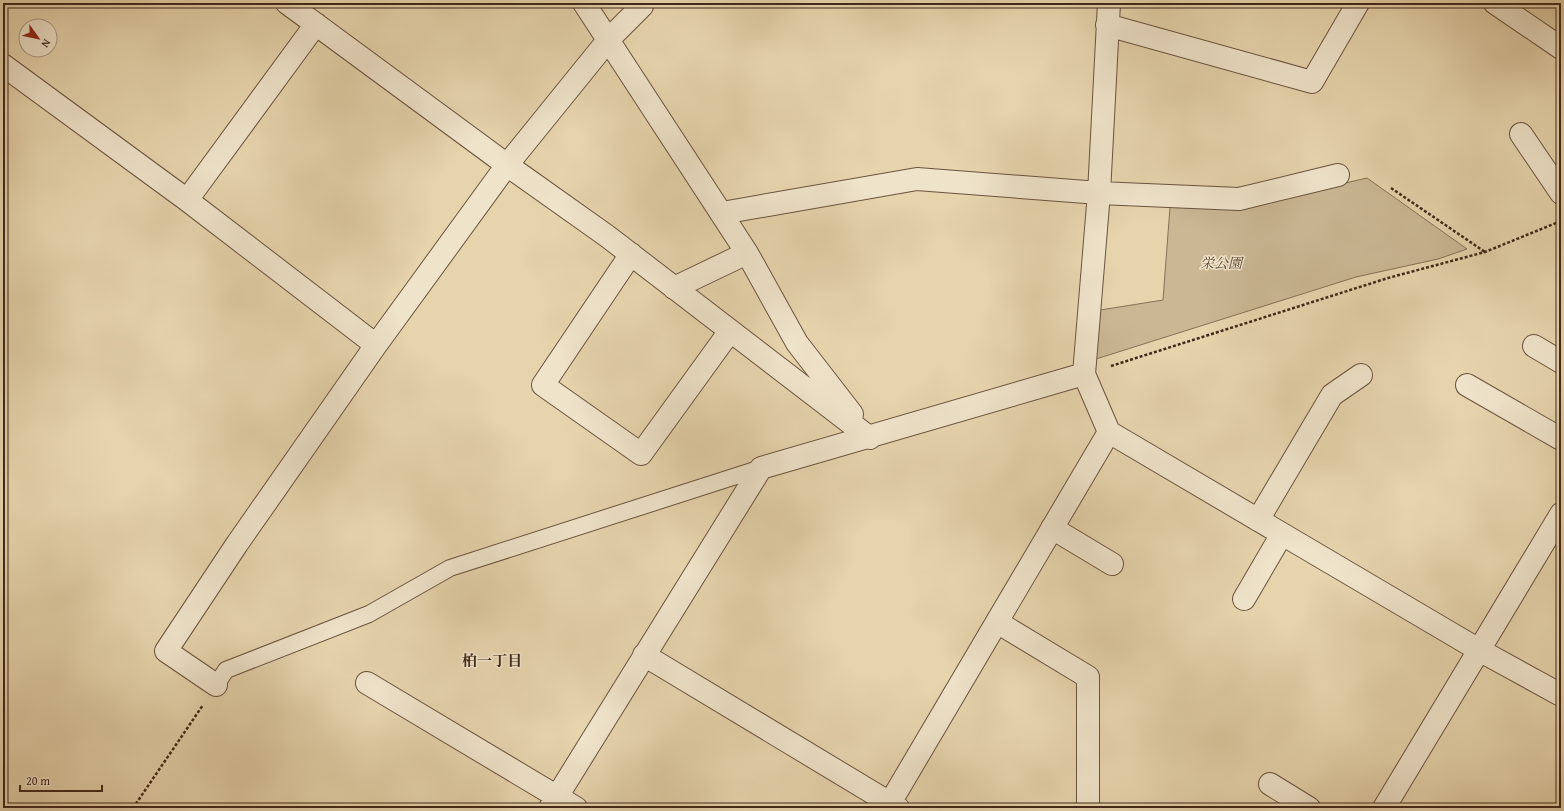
<svg xmlns="http://www.w3.org/2000/svg" width="1564" height="811" viewBox="0 0 1564 811" font-family="'Gentium Book Plus','Noto Serif JP',serif">
<style>
.green{fill:#cab794;stroke:#867057}
.lines{fill:none;stroke-linecap:round;stroke-linejoin:round}
.service-casing{stroke:#6a533f;stroke-width:18}
.minor-casing{stroke:#6a533f;stroke-width:24}
.path{stroke:#41281a;stroke-width:2.5;stroke-dasharray:3 2;stroke-linecap:butt}
.service{stroke:#efe3ca;stroke-width:16}
.minor{stroke:#efe3ca;stroke-width:22}
.labels{text-anchor:middle;stroke-width:3;stroke-linejoin:round;paint-order:stroke}
.park-label{font-size:14px;font-style:italic;fill:#5c4532;stroke:#efe3ca}
.neighbourhood-label{font-size:15px;font-weight:bold;fill:#41281a;stroke:#efe3ca}
</style>
<rect width="100%" height="100%" fill="#e6d4ad"/>
<filter id="stains"><feTurbulence type="fractalNoise" baseFrequency=".005" numOctaves="4"/><feColorMatrix values="0 0 0 0 .2 0 0 0 0 .09 0 0 0 0 .02 0 0 0 .5 -.17"/></filter>
<radialGradient id="worn" r=".72"><stop offset=".6" stop-color="#630" stop-opacity="0"/><stop offset="1" stop-color="#630" stop-opacity=".3"/></radialGradient>
<path class="green" d="M1367,178L1467,249L1438,259L1356,277L1096,359L1094,311L1163,300L1170,207L1233,209Z"/>
<g class="lines">
<g class="service-casing">
<path id="service" d="M216,685L226,670L369,614L450,568L761,468"/>
</g>
<g class="minor-casing">
<path id="minor" d="M287,3L507,165L607,236L870,438
M584,3L747,253L797,343L852,414
M1109,3L1099,193L1084,374L1109,432L1479,650L1561,695
M1495,3L1561,48
M1107,25L1312,82L1358,3
M3,65L187,200L376,345L507,165L609,39L642,6L643,3
M1521,134L1561,193
M187,200L316,24
M722,213L917,179L1099,193L1239,199L1338,175
M631,254L543,385L641,454L730,331
M674,288L747,253
M1534,346L1561,362
M1467,385L1561,439
M1258,520L1332,395L1361,375
M1052,528L1112,564
M1244,599L1282,534
M997,622L1088,677V808
M644,655L898,808
M367,683L576,808
M216,685L166,651L237,544L376,345
M1270,784L1309,808
M550,808L761,468L1084,374
M887,808L1109,432
M1384,808L1561,514"/>
</g>
<path class="path" d="M1391,188L1485,252
M1111,366L1388,278L1485,252L1561,221
M133,808L203,705"/>
<use href="#service" class="service"/>
<use href="#minor" class="minor"/>
</g>
<g class="labels">
<g class="park-label">
<text x="1221" y="268">栄公園</text>
</g>
<g class="neighbourhood-label">
<text x="492" y="666">柏一丁目</text>
</g>
</g>
<rect width="1564" height="811" fill="none" stroke="#e6d4ad" stroke-width="16"/>
<rect x="4" y="4" width="1556" height="803" fill="none" stroke="#41281a" stroke-width="2"/>
<rect x="8" y="8" width="1548" height="795" fill="none" stroke="#41281a"/>
<g transform="translate(38 38) rotate(123)"><circle r="19" fill="#efe3ca" stroke="#a99884"/>
<path d="M0-3L7 15L0 10L-7 15Z" fill="#8f2418"/>
<text y="-6" font-size="11" font-weight="bold" text-anchor="middle" fill="#41281a">N</text>
</g>
<path d="M20 785v6h82v-6" fill="none" stroke="#41281a" stroke-width="2"/>
<text x="26" y="785" font-size="12" fill="#41281a" stroke="#efe3ca" stroke-width="3" paint-order="stroke">20 m</text>
<rect width="100%" height="100%" filter="url(#stains)"/>
<rect width="100%" height="100%" fill="url(#worn)"/>
</svg>
